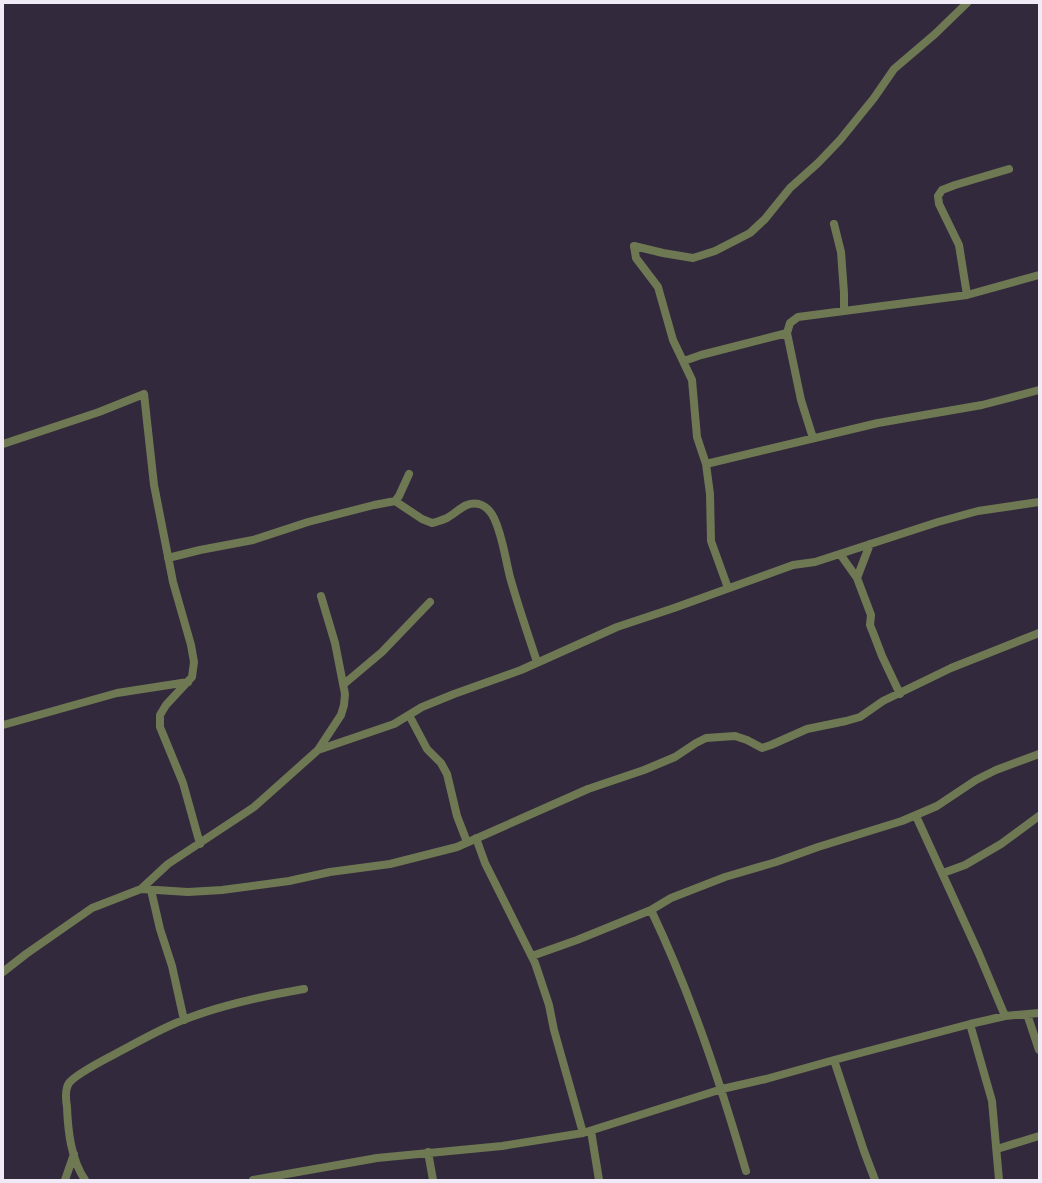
<svg xmlns="http://www.w3.org/2000/svg" width="1042" height="1183" viewBox="0 0 1042 1183" font-family="Ubuntu,sans-serif">
<style>
.lines{fill:none;stroke-linecap:round;stroke-linejoin:round}
.minor{stroke:#6e7853;stroke-width:8}
</style>
<rect width="100%" height="100%" fill="#32293c"/>
<g class="lines">
<path class="minor" d="M834,224L841,252L844,293V311
M967,295L959,245L939,204L938,196L942,190L955,185L1009,169
M684,361L701,355L787,333
M813,438L801,400L787,333L790,323L798,317L967,295L1039,275
M3,444L99,412L144,394L154,485L173,582L191,645L194,662L192,677L166,705L160,715V727L183,783L200,844
M706,464L878,423L982,405L1039,390
M395,501L422,519L432,523C437,522 442,520 447,518C458,512 465,501 479,504C486,506 491,512 494,518C503,537 505,558 510,577C518,606 528,634 537,662
M840,554L857,578L871,615L870,625L874,635L882,656L900,694
M168,558L200,550L253,540L308,522L374,505L390,502L395,501L399,496L409,474
M857,578L870,544
M728,588L711,541L710,494L706,464L697,437L692,380L673,340L658,287L636,258L634,246L663,253L693,258L715,251L750,233L765,219L790,188L818,163L840,140L874,98L894,69L935,34L967,3
M344,684L382,652L430,602
M409,715L427,749L441,763L447,774L457,816L467,842
M3,725L117,693L188,682
M318,750L341,715L344,705L345,694L335,643L321,596
M916,816L979,954L1005,1016
M476,838L485,863L535,963L549,1005L554,1030L583,1133
M943,873L965,865L1001,844L1039,816
M141,889L188,892L222,890L289,881L330,872L390,864L457,847L588,789L644,770L675,757L696,743L706,738L735,736L747,740L762,748L771,745L807,729L846,721L860,717L883,701L951,668L1039,633
M151,890L160,929L172,966L184,1020
M651,910C691,994 720,1082 746,1171
M532,956L577,940L651,910L671,898L725,877L776,862L818,847L902,821L937,806L976,780L996,770L1039,754
M3,972L26,954L92,908L141,889L168,864L254,807L318,750L394,724L422,707L454,694L521,670L617,627L674,608L793,565L815,562L938,522L978,511L1039,502
M1027,1014L1039,1050
M970,1024L992,1101L999,1180
M834,1060L864,1151L875,1180
M591,1131L599,1180
M997,1149L1039,1136
M428,1152L433,1180
M65,1180L74,1154
M85,1180C71,1159 68,1132 67,1107C66,1101 65,1089 69,1083C76,1074 104,1060 115,1054C138,1042 160,1029 183,1020C222,1005 263,996 304,989
M253,1180L377,1158L502,1146L583,1133L722,1089L766,1079L834,1060L970,1024L1005,1016L1039,1013"/>
</g>
<rect width="1042" height="1183" fill="none" stroke="#efeaf6" stroke-width="8"/>
</svg>
